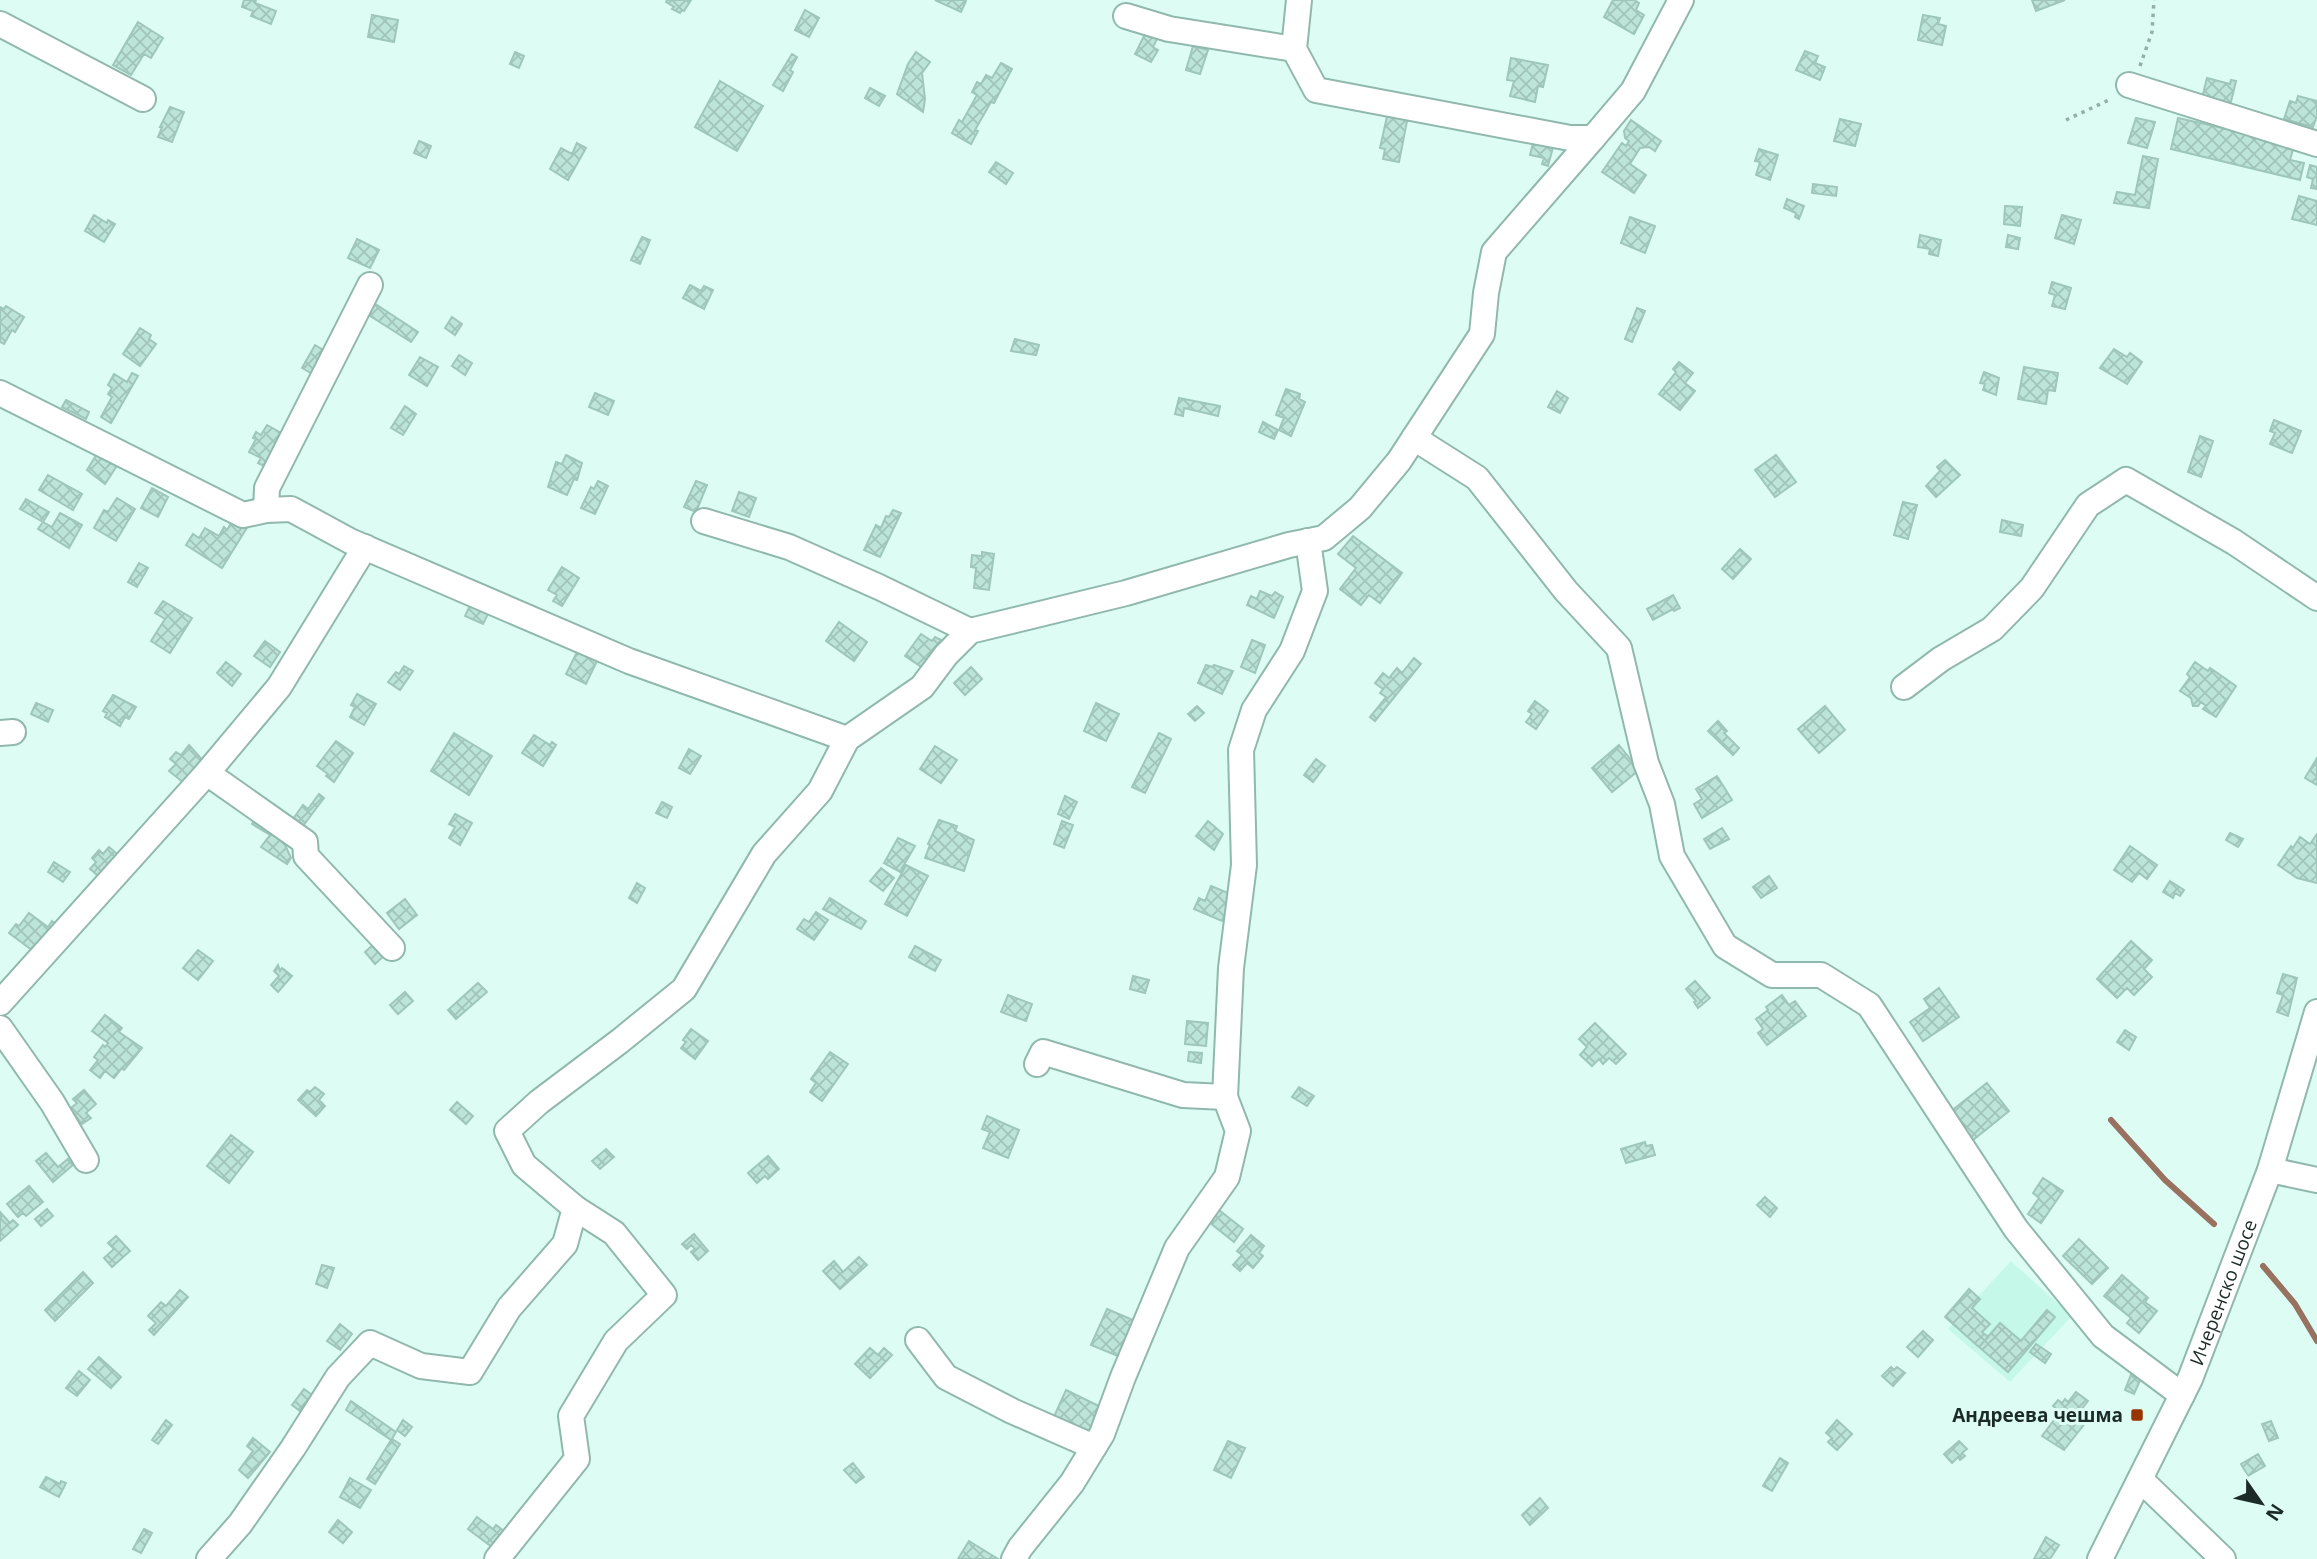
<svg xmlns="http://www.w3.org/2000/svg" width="2317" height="1559" viewBox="0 0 2317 1559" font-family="'Open Sans',sans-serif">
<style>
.built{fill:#c6f8e9}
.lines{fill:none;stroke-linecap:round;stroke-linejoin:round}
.stream{stroke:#987161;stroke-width:6}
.building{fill:url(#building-cross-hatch);stroke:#9fc6ba;stroke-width:2}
.minor-casing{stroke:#91b8ac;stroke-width:28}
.path{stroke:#95aea7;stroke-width:3.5;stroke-dasharray:3.5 5;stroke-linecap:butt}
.minor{stroke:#fff;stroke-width:24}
.poi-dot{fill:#983304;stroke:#ddfdf4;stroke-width:2.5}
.labels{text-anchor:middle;stroke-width:6;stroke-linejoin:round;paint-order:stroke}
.street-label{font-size:19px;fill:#1c2b27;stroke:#ddfdf4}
.poi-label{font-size:19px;font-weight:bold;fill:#1c2b27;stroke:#ddfdf4;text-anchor:end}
</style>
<defs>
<pattern id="building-cross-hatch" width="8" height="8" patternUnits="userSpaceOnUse" patternTransform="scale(1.75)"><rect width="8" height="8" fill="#bce4d8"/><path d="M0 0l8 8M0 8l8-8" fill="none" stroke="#a1c4b9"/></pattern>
</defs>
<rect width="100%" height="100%" fill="#ddfdf4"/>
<path class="built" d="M2011,1261L2072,1316L2010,1382L1948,1329Z"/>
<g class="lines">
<path class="stream" d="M2111,1120L2165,1180L2214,1224
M2263,1266L2295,1304L2317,1341"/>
</g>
<path class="building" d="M244,0H256L255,3L276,11L271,24L251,16L253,11L242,7Z
M667,0H691L684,11L682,10L680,13L672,9L674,7L666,2Z
M935,0H965L966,1L961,12Z
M1613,0H1634L1639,3L1636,10L1644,15L1634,34L1604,17Z
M2032,0H2065L2036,11Z
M805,10L819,18L809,37L795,30Z
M372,15L398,20L394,42L368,37Z
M1923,15L1940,18L1938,24L1946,26L1942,45L1918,40Z
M138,22L163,38L151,58L144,54L131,75L113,65Z
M1147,30L1159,35L1153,47L1158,50L1151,62L1135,54Z
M1193,46L1208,50L1200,74L1186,70Z
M1805,51L1818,56L1815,63L1825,67L1820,80L1796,70Z
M515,52L524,56L519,68L510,64Z
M916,52L930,62L922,73L925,99L923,112L897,94L908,64Z
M792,54L797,57L790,70L793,72L783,91L773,85Z
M1511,58L1548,65L1543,87L1538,86L1535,102L1510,96L1514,81L1507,80Z
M1001,63L1012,69L994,103L991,102L975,130L978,131L971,144L952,133L959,120L962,122L977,95L972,92L977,82L981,84L986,75L992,78Z
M2207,78L2230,84L2231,80L2236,81L2230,106L2202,98Z
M720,81L763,106L737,151L695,127Z
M870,88L885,96L879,106L865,98Z
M2298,96L2317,101V116L2313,127L2284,119L2290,101L2296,103Z
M170,107L184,112L172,142L158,137L162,127H160Z
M1388,112L1408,116L1399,162L1383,159L1385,149L1380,148Z
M2136,118L2155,122L2147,148L2128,143Z
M2178,118L2290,143L2294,146L2290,160L2304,163L2300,180L2171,149Z
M1840,119L1861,124L1855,146L1834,141Z
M1631,120L1661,141L1655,151L1649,147L1640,148L1630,164L1646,175L1634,193L1602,172L1622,143L1626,146L1629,141L1625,138L1624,131Z
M1535,135L1555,140L1548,166L1542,164L1544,158L1530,155Z
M419,141L431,146L426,158L414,153Z
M577,143L586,148L568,180L550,169L561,148L572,154Z
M1759,149L1778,155L1770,180L1756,175L1760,162L1755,161Z
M2143,156L2158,159L2149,208L2114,203L2117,192L2135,195Z
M996,162L1013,173L1006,184L989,172Z
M2310,165L2317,167V189L2311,188L2313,179L2307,177Z
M1813,184L1837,187L1836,196L1812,193Z
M2299,196L2317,201V225L2292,219Z
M1787,199L1804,206L1799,219L1795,217L1796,213L1784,208Z
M2005,206L2022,207L2020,226L2004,224Z
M94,215L107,223L108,220L115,224L104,242L85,231Z
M2062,215L2081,220L2074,244L2055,238Z
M1630,217L1655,226L1645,253L1621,243Z
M1920,235L1941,240L1938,256L1929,254L1930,249L1918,247Z
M2008,235L2020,238L2018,249L2006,247Z
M642,237L650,240L640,264L631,260Z
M357,239L379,250L370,268L348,258Z
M2052,282L2071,288L2065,309L2052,306L2055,295L2049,293Z
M690,285L701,291L704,286L713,290L704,309L683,298Z
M374,303L418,332L411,342L367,314Z
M6,306L24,317L15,332L12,330L4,344L0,342V307L4,309Z
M1637,308L1645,311L1632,342L1625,339Z
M452,317L462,324L455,335L445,328Z
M140,328L151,335L149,339L156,344L140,366L123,354Z
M1015,339L1039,345L1036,355L1011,351Z
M315,345L327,352L314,375L302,368Z
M2114,349L2127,357L2130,353L2142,362L2127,384L2100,368Z
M459,355L472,363L465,375L452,366Z
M420,357L438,367L427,386L409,375Z
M1679,362L1693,373L1685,383L1695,391L1680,410L1659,394L1676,372L1673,369Z
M2024,367L2058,373L2055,391L2048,390L2046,404L2018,399Z
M1984,372L1999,378L1996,395L1983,390L1985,384L1980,383Z
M132,373L138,376L111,423L101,417L112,397L108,394L112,388L108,385L114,374L127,382Z
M1286,389L1300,394L1299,399L1305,402L1291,436L1279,430L1284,418L1276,415Z
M1557,391L1568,398L1560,413L1548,407Z
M595,393L614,401L608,415L589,407Z
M1179,398L1220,406L1218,416L1184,408L1183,416L1175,414Z
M66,400L89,412L86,419L62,407Z
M405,406L416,414L403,435L391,428Z
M2274,420L2301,431L2292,453L2270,444L2275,433L2270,431Z
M1263,422L1278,430L1274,439L1259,432Z
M267,425L285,435L266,467L258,463L261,458L249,452L256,439L253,438L256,432L261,435Z
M2200,436L2213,441L2201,477L2188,472Z
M100,449L120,461L105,484L87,470Z
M566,455L582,463L577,480L574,479L567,495L548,487L556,462L562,464Z
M1776,455L1796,482L1775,497L1755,470Z
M1945,460L1960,475L1936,497L1926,486L1940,471L1937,467Z
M48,475L82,494L73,510L39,490Z
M598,481L608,486L595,514L581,508L591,487L594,489Z
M696,481L707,485L696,512L684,507Z
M152,488L168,497L158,517L141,508Z
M739,492L756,498L749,517L732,511Z
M117,498L135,509L116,541L94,528L104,510L108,512Z
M26,499L49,512L43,522L20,509Z
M1903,502L1917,505L1908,539L1894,535Z
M893,510L901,513L880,557L864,550L876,525L881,528L886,516L889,517Z
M60,513L82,525L69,548L38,529L43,522L52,527Z
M235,517L248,526L222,568L186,545L193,534L199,538L205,528L219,536L224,527L227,530Z
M2002,520L2023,525L2021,536L2000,532Z
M1353,536L1402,573L1380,603L1369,595L1361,605L1340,589L1356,568L1338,554Z
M1740,549L1751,559L1733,579L1722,569Z
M982,552L994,554L989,590L974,588L976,568L971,567L972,555L982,556Z
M139,563L148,568L137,587L128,582Z
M562,567L579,578L562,606L553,601L557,595L548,590Z
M1260,591L1272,596L1275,592L1283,597L1274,618L1247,605L1251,596L1257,599Z
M476,593L494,602L483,624L465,616Z
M1673,595L1680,608L1674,611L1673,609L1653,620L1647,609Z
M163,601L192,618L170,653L151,641L165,619L155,613Z
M839,622L867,642L854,661L826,641Z
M921,634L932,641L935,637L941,640L923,668L905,656Z
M1252,640L1265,645L1255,673L1241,667Z
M265,641L280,652L270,667L254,656Z
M577,652L597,661L586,684L566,674Z
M1414,658L1421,664L1375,721L1370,717L1386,697L1380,693L1383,689L1375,683L1383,673L1389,678L1397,668L1402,673Z
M226,662L241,674L232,686L217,673Z
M2195,662L2208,671L2210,668L2236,686L2216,717L2203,709L2206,706L2201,702L2198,706H2193L2191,698L2180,691L2190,677L2187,674Z
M1206,665L1213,667L1214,665L1233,671L1222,694L1198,683Z
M404,666L413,671L400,690L388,682L396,672L399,674Z
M971,667L982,679L965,695L954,683Z
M357,694L376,704L364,725L350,717L355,707L351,705Z
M113,695L136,707L129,719L125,717L120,726L105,717L107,713L103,711Z
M1535,701L1548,711L1536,729L1526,722L1532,714L1528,711Z
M36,703L53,710L48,722L31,714Z
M1096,703L1119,714L1106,741L1084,731Z
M1197,706L1204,713L1195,721L1188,714Z
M1825,706L1845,730L1819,753L1798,729Z
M1718,721L1727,731L1724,733L1739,748L1733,755L1708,731Z
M454,733L492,756L469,795L431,771Z
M1159,733L1171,739L1145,793L1132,787Z
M534,735L550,745L552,742L556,745L543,766L522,753Z
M336,741L353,753L334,782L326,776L328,774L317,766Z
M189,745L206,764L184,783L169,771L176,764L170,759L176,752L181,755Z
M1619,745L1639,770L1612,792L1592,768Z
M935,746L957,760L941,783L920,769Z
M689,749L701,756L690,774L679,768Z
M2317,758V785L2305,778Z
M1316,759L1325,766L1313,782L1304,775Z
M1717,776L1732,800L1702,818L1694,804L1702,799L1696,789Z
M319,794L324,798L303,826L293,819L303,805L308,809Z
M1065,796L1077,802L1069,819L1058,814Z
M662,802L672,807L667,818L656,813Z
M455,814L472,823L460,845L449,838L455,827L449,824Z
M256,818L280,834L291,858L287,864L261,847L270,835L252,824Z
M939,820L957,826L955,831L974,840L964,871L925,858L930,845L928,844Z
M1062,821L1073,825L1064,848L1054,844Z
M1208,821L1223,834L1214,850L1196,836Z
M1722,828L1729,839L1710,849L1704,839Z
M2230,833L2243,839L2238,847L2226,840Z
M2317,834V883L2297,878L2278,865L2291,846L2293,848L2300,837L2310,844Z
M898,838L915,846L900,872L884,863Z
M2130,846L2157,865L2147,879L2139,873L2132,882L2114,870Z
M109,847L122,858L103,880L90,869L96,862L92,858L99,850L103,854Z
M54,862L70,872L63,882L48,872Z
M906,865L928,876L907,916L885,904Z
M881,868L894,878L883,891L870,881Z
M1769,876L1777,888L1761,898L1753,887Z
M2170,881L2184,890L2180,896L2175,893L2173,898L2163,892Z
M637,883L645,888L637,903L629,898Z
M1211,886L1233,895L1222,921L1194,909L1199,898L1205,901Z
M830,898L866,921L861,929L823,909Z
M405,899L417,915L399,929L387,913Z
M816,912L828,920L814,940L797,929L804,919L809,922Z
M29,913L48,927L52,921L57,925L36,953L9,933L16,924L19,926Z
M2131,941L2152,960L2144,969L2152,977L2134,995L2127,988L2117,998L2097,979Z
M374,944L384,956L375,964L365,952Z
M915,946L941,960L935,971L909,957Z
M198,950L213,961L198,980L183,968Z
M278,965L280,971L282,968L292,976L278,992L271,985L279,976L274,971Z
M2283,974L2297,978L2288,1016L2277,1012L2283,995L2277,993Z
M1133,976L1149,980L1145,993L1130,989Z
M1695,981L1710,998L1698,1008L1694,1002L1696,1001L1686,989Z
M478,983L487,992L456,1019L448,1010Z
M1939,988L1959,1017L1923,1041L1910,1022L1930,1008L1924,999Z
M405,992L413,1001L398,1014L390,1005Z
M1008,995L1032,1004L1026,1021L1001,1012Z
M1782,995L1789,1005L1795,1001L1806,1016L1767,1045L1758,1033L1763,1029L1756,1019L1768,1010L1766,1007Z
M105,1015L122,1028L119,1032L142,1048L124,1070L122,1068L114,1078L105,1071L100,1078L90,1070L98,1060L94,1057L103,1045L105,1047L108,1043L92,1031Z
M1187,1021L1208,1023L1206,1046L1185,1044Z
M1595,1023L1626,1054L1616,1064L1609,1058L1603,1064L1599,1059L1592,1066L1580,1055L1587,1047L1579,1039Z
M691,1029L708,1041L695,1059L681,1048L686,1042L683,1040Z
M2125,1030L2136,1037L2129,1050L2117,1042Z
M830,1052L848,1064L822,1101L810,1092L816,1083L811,1079Z
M1189,1052L1202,1053L1201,1063L1188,1061Z
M1987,1083L2009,1111L1973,1140L1950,1112Z
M315,1087L324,1094L319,1100L325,1106L316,1116L298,1100L307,1090L310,1092Z
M1299,1087L1314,1096L1307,1106L1292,1097Z
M84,1090L96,1104L86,1113L91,1118L82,1124L70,1109L77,1103L73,1099Z
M457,1102L473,1116L466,1124L450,1110Z
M987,1116L1019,1130L1008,1158L983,1148L990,1132L982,1129Z
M231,1135L253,1152L229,1183L207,1166Z
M1645,1142L1646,1146L1652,1145L1655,1155L1626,1163L1621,1149Z
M606,1149L614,1157L600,1169L592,1161Z
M46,1153L58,1167L68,1159L73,1165L53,1182L36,1161Z
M768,1156L779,1169L768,1179L765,1176L757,1183L748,1173Z
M2043,1178L2063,1191L2041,1223L2028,1214L2039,1198L2033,1193Z
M29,1186L43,1202L26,1216L23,1213L18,1217L7,1204Z
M1765,1197L1777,1208L1770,1217L1757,1205Z
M47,1209L53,1216L41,1226L35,1219Z
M1219,1210L1243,1229L1234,1242L1209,1222Z
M0,1212L10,1223L13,1220L18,1225L0,1241Z
M694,1234L708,1251L698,1260L691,1252L695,1249L691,1245L687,1249L682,1244Z
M1251,1235L1264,1246L1259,1253L1263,1256L1253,1268L1247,1263L1240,1271L1233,1265L1242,1255L1237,1251Z
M116,1236L130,1251L112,1267L104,1258L114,1249L108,1243Z
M2079,1239L2108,1268L2092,1284L2063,1256Z
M859,1257L867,1265L840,1289L823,1271L834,1261L843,1272Z
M322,1265L334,1268L327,1288L316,1284Z
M83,1272L93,1283L55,1321L45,1310Z
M2122,1275L2148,1298L2145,1302L2157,1311L2139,1333L2127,1323L2131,1318L2104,1296Z
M1969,1289L1980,1299L1972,1308L1990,1324L1982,1332L1988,1337L1979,1347L1945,1317Z
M180,1290L188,1297L154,1335L149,1330L156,1323L148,1316L161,1302L166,1306Z
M1107,1309L1140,1323L1125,1359L1091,1345Z
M2047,1310L2055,1317L2008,1372L1979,1347L2000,1323L2021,1341Z
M340,1324L352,1334L340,1350L327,1341Z
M1923,1331L1933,1340L1918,1357L1907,1347Z
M2036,1344L2051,1354L2045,1363L2030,1352Z
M870,1348L878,1355L884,1348L892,1355L870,1378L855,1364Z
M99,1357L121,1377L111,1388L88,1369Z
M1891,1367L1894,1370L1897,1367L1905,1373L1893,1386L1882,1376Z
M79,1371L90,1380L77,1396L66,1388Z
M2132,1372L2142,1376L2134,1394L2125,1390Z
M304,1389L312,1395L300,1411L292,1405Z
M1066,1390L1107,1410L1093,1440L1052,1421Z
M2076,1392L2088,1401L2081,1410L2090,1417L2064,1450L2042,1436L2060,1412L2053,1406L2058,1400L2062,1403L2065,1399L2068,1402Z
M351,1401L396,1432L392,1439L400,1444L375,1484L367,1479L391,1440L346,1410Z
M166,1420L172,1425L158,1444L152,1440Z
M403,1420L412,1427L405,1436L397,1430Z
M1837,1420L1852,1434L1837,1450L1828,1442L1832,1438L1826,1433Z
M2271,1421L2278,1438L2269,1441L2262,1424Z
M253,1438L270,1452L248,1478L239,1470L253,1451L247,1446Z
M1228,1441L1245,1448L1231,1478L1214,1470Z
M1959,1441L1967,1449L1962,1453L1965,1456L1960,1460L1958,1457L1952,1463L1944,1454Z
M2258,1454L2265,1466L2248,1476L2241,1464Z
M1780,1458L1788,1463L1772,1491L1763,1486Z
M853,1463L864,1477L856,1483L844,1470Z
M46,1477L60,1484L61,1481L66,1483L59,1497L40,1487Z
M350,1478L371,1490L360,1508L340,1497Z
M1540,1498L1548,1508L1530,1525L1522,1515Z
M477,1517L493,1529L496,1525L504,1531L492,1547L468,1529Z
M338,1520L352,1532L343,1543L329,1532Z
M144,1529L152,1533L141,1553L133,1549Z
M2046,1537L2059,1545L2050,1559H2034Z
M969,1541L998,1559H958Z"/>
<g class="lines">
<g class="minor-casing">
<g id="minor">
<path d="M1299,0L1294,49L1316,90L1570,138H1593L1633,91L1681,0"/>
<path d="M1126,16L1169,29L1294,49"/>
<path d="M0,24L143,99"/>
<path d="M2129,85L2317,144"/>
<path d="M0,393L243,515L266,510L291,509L350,541L629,661L847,739L922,687L946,655L970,631L1126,593L1289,545L1324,538L1360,508L1399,461L1482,334L1486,293L1494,252L1593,138"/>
<path d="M1414,438L1477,478L1566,591L1619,648L1646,763L1662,804L1672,856L1725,946L1772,975H1821L1869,1005L2016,1229L2103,1336L2182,1395"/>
<path d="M266,510L267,488L370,285"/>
<path d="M704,521L789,547L879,587L970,631"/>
<path d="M1904,687L1941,659L1992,629L2032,588L2088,505L2126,480L2234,542L2317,598"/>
<path d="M0,733L13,732"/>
<path d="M207,773L305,842L306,856L392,948"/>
<path d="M0,1003L207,773L279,687L365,547"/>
<path d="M0,1028L52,1102L86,1160"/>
<path d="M1037,1064L1043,1052L1183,1095L1225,1097"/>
<path d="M2270,1170L2317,1180"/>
<path d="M918,1340L946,1377L1012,1411L1094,1447"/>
<path d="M2141,1480L2223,1559"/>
<path d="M209,1559L240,1524L293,1448L338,1377L370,1343L421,1366L470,1372L509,1308L565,1244L575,1208L524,1165L507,1131L539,1102L620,1041L684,989L764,854L820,791L847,739"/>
<path d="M497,1559L577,1459L571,1416L616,1341L664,1295L614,1233L575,1208"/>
<path d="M1014,1559L1020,1548L1072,1483L1102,1434L1123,1377L1177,1248L1227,1177L1238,1131L1225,1097L1231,968L1244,865L1241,750L1254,710L1292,651L1315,591L1308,541"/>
<path id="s1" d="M2100,1559L2190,1379L2270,1170L2317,1012"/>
</g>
</g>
<path class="path" d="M2140,66L2152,32L2154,0
M2066,120L2111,99"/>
<use href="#minor" class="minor"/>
</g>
<rect class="poi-dot" x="2130" y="1408" width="14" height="14" rx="3.5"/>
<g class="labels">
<g class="street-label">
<text dy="7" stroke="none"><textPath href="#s1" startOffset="294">Ичеренско шосе</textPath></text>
</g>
<g class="poi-label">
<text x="2123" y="1422">Андреева чешма</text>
</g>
</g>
<g transform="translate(2261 1503) rotate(124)" stroke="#ddfdf4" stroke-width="5" paint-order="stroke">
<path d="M0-5L12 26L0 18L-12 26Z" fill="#1c2b27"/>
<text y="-10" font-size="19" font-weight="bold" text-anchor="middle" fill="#1c2b27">N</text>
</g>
</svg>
